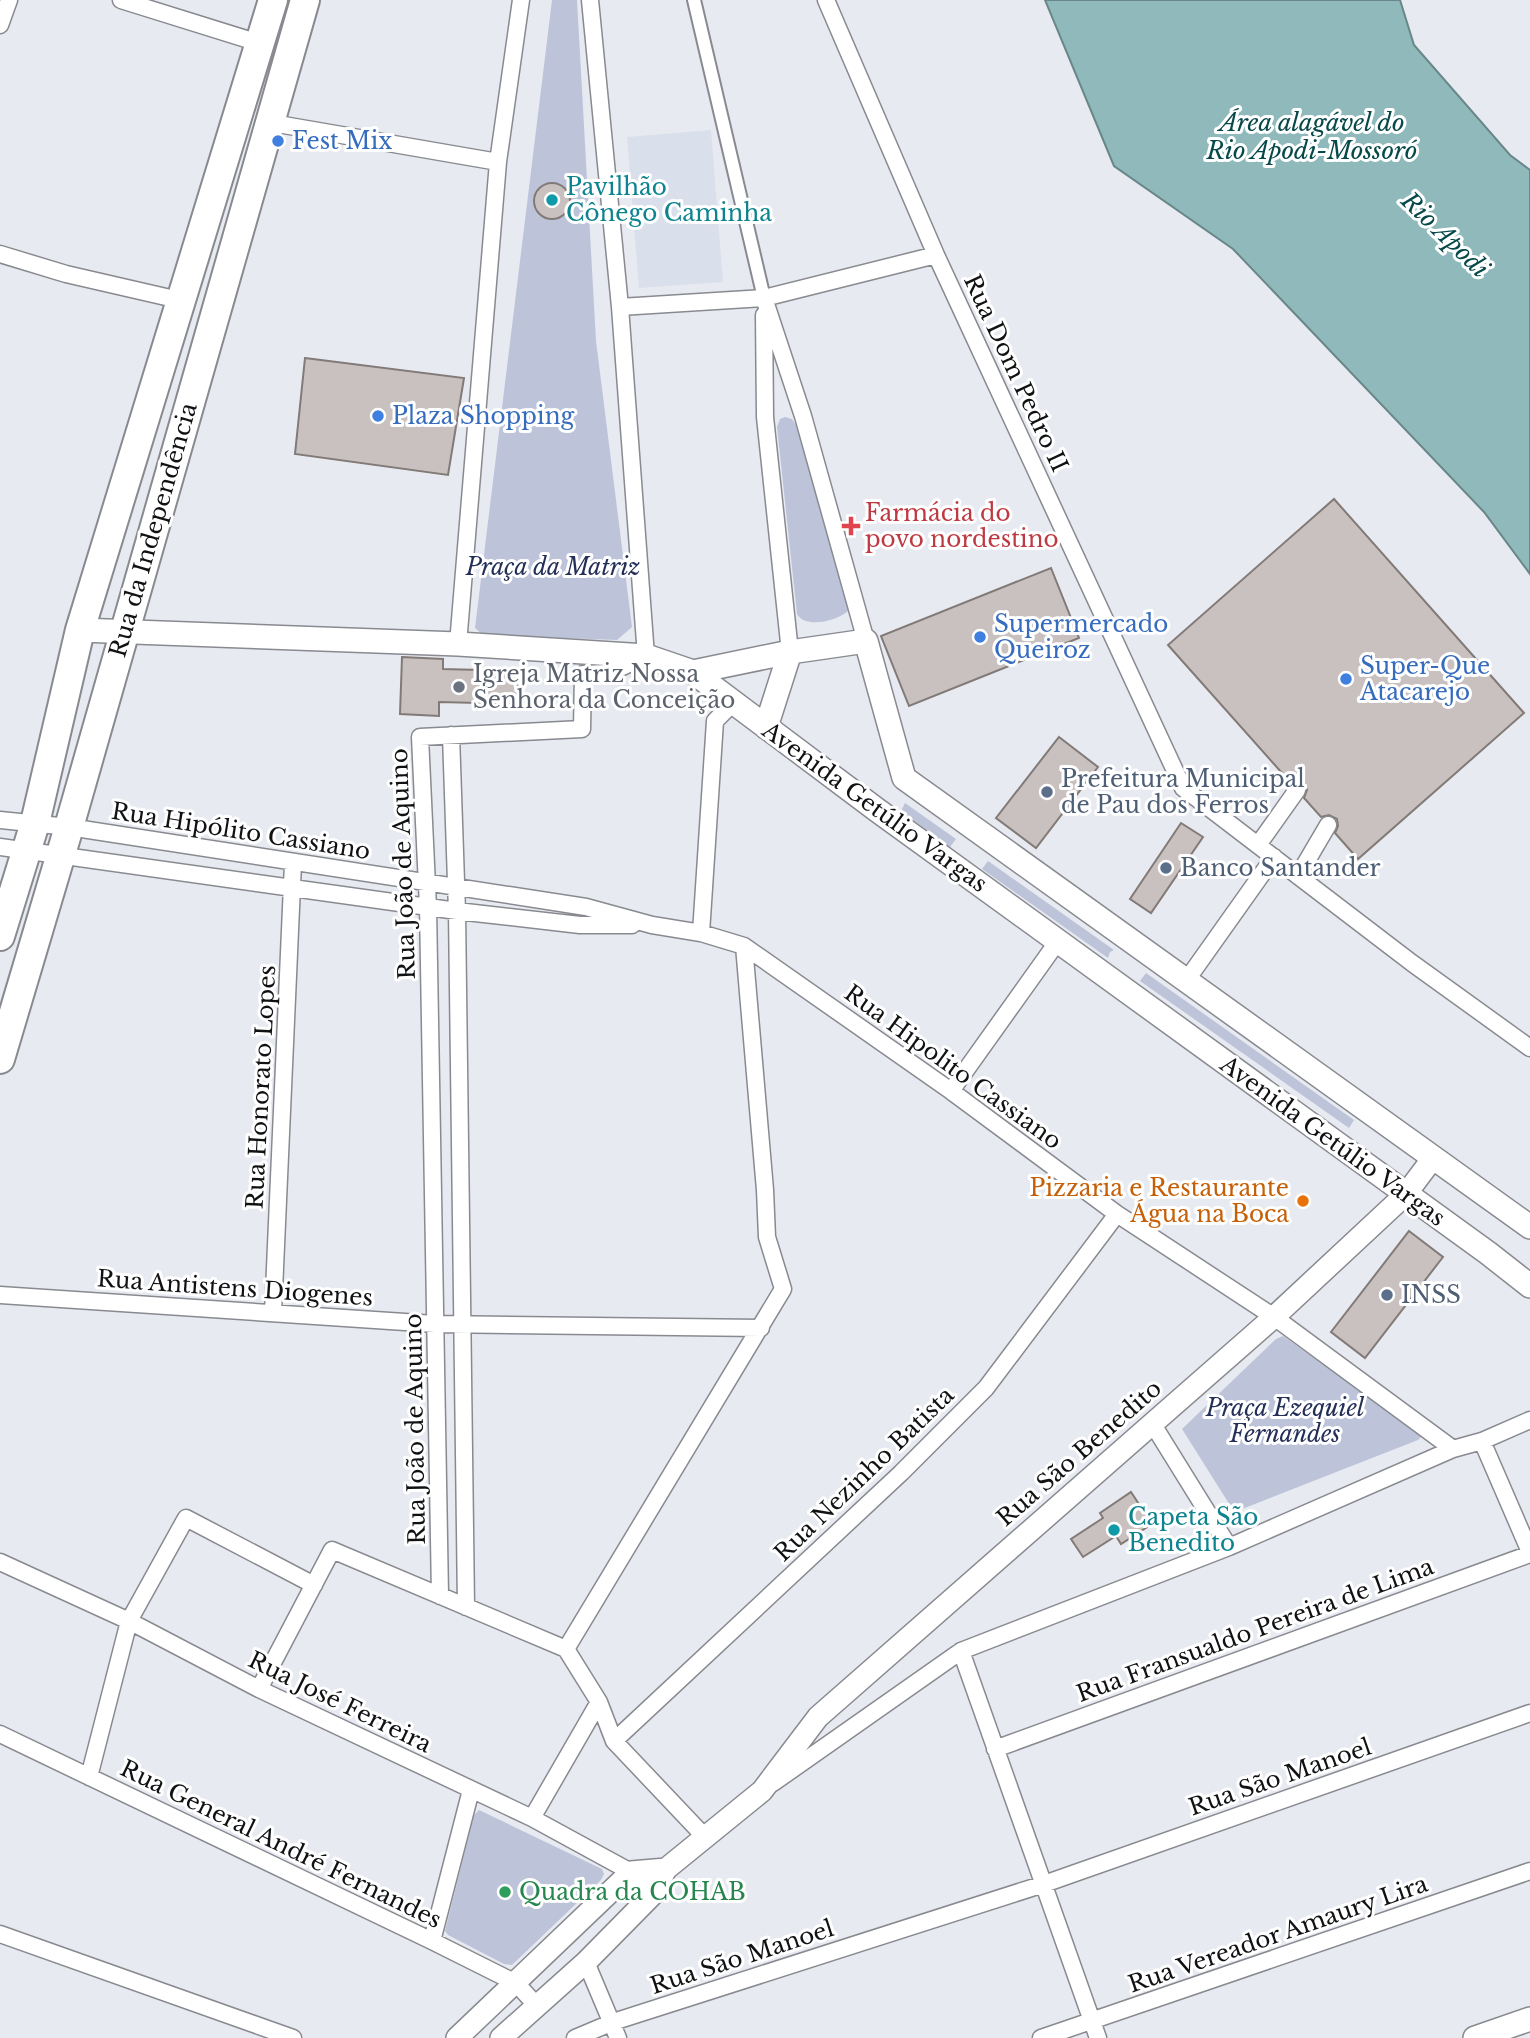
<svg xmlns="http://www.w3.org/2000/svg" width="1530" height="2038" viewBox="0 0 1530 2038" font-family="'Libre Baskerville',serif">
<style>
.built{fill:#dadfec}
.green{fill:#bdc4d9}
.water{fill:#8fb9ba;stroke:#698788;stroke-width:2}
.building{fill:#c9c1bf;stroke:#817a77;stroke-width:2}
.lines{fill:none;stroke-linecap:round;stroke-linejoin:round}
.pedestrian-casing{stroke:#888a90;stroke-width:16}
.minor-casing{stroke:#888a90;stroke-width:19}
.tertiary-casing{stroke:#888a90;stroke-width:24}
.secondary-casing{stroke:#888a90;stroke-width:26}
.trunk-casing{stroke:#888a90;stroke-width:32}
.pedestrian{stroke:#fff;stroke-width:12}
.minor{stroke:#fff;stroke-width:16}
.tertiary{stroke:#fff;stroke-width:21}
.secondary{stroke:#fff;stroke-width:23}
.trunk{stroke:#fff;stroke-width:28}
.shop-dot{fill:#3f7fe0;stroke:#fff;stroke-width:2.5}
.culture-dot{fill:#0f9aa8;stroke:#fff;stroke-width:2.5}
.health-dot{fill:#e0444e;stroke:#fff;stroke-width:2.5}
.worship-dot{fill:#6b7280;stroke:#fff;stroke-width:2.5}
.service-dot{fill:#5c6f8a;stroke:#fff;stroke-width:2.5}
.food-dot{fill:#e8710a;stroke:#fff;stroke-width:2.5}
.leisure-dot{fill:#2e9e5b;stroke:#fff;stroke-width:2.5}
.labels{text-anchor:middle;stroke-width:6;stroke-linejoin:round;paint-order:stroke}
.shop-label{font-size:23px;fill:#366cbe;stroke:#fff;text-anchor:start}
.culture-label{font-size:23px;fill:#0d838f;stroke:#fff;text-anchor:start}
.street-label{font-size:23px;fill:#101113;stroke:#fff}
.health-label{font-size:23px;fill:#be3a42;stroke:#fff;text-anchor:start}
.park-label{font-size:23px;font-style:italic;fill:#242f58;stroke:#fff}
.worship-label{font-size:23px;fill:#5b616d;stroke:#fff;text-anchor:start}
.service-label{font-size:23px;fill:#4e5e75;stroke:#fff;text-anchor:start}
.food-label{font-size:23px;fill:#c56008;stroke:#fff;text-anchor:end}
.leisure-label{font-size:23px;fill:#27864d;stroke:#fff;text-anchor:start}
.water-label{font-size:24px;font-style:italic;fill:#07494a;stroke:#fff}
</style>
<rect width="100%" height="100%" fill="#e8eaf1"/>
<path class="built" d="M711,130L723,282L639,288L627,137Z"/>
<path class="green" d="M552,0H577L596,341L632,627L617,640L483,635L475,628Z
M785,417L792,419L796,425L848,603V611C837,621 805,629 797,614L777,427L780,419Z
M905,803L956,839L950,847L901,811Z
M988,861L1114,950L1110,952L1108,958L982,869Z
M1146,973L1354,1120L1349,1128L1140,981Z
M1283,1336L1418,1432L1421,1437L1418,1440L1237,1511L1233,1510L1182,1429L1276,1339Z
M479,1810L602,1869L604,1874L601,1880L512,1965L504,1964L448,1935L445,1931L474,1815Z"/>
<path class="water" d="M1045,0H1400L1414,45L1510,155L1530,170V574L1484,512L1233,249L1114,166Z"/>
<path class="building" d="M534 201a18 18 0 1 1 36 0a18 18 0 1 1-36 0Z
M305,358L464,378L448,475L295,454Z
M1334,499L1524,713L1358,859L1335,833L1338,826L1337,819L1329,815L1321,817L1304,798L1307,790L1304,782L1297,780L1290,782L1168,645Z
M1051,568L1079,638L909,706L881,636Z
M402,657L443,659V669L518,671L517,704L439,702V716L400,714Z
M1059,737L1098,767L1036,848L996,818Z
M1181,823L1203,837L1151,913L1130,899Z
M1409,1231L1443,1257L1365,1358L1331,1332Z
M1131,1492L1152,1524L1121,1544L1116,1536L1083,1557L1071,1539L1103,1518L1100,1513Z"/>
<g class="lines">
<g class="pedestrian-casing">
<path id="pedestrian" d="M694,0L764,298"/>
</g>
<g class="minor-casing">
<path id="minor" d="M121,0L259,43
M826,0L936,255L1183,788L1412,963L1530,1048
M0,25L9,0
M272,123L498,162
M0,254L66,274L179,300
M764,298L803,416L866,641
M620,307L764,298L936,255
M764,315L765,417L790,652
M458,644L498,162L521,0
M451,735L457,911L466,1607
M0,820L69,827L586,907L652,925L701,933L744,946L951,1091L1117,1214L1274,1317L1453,1449
M1258,845L1297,790
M0,847L457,911L580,925H632
M1298,876L1328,825
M701,933L715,721L733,703
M1186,981L1274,857
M951,1091L1058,941
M0,1295L435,1324L761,1328
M273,1313L293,863
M1152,1423L1229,1547
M1482,1441L1530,1552
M0,1562L129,1621L259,1689L532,1818L631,1872L653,1894
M440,1596L428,907L420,737L582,729L583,674L609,673L646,656L620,307L590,0
M566,1649L783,1289L767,1237L765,1190L744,946
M961,1651L1098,2038
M259,1689L332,1550L566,1649
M599,1702L614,1741L704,1836
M0,1734L432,1941L516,1983L536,2005
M614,1741L901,1473L986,1388L1117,1214
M995,1749L1530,1554
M89,1777L129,1621L186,1518L314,1585
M773,1783L961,1651L1229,1547L1453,1449L1482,1441L1530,1420
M532,1818L599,1702L566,1649
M0,1934L293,2038
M432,1941L471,1790
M586,1962L618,2038
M575,2038L613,2022L1044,1884L1530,1713
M1041,2038L1530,1871"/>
</g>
<g class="tertiary-casing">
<path id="tertiary" d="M457,2038L631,1872L666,1869
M501,2038L586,1962L653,1894L666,1869L762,1791L818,1717L1274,1317L1406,1194L1433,1158"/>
</g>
<g class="secondary-casing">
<path id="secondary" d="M80,630L458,644L646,656L693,672L877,810L1488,1253L1530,1286
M693,672L790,652L866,641L904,778L1530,1227
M766,727L790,652
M1475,2038L1530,2019"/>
</g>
<g class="trunk-casing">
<path id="trunk" d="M0,936L35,823L80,630L273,0
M0,1059L69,827L305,0"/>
</g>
<use href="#pedestrian" class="pedestrian"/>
<use href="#minor" class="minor"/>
<use href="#tertiary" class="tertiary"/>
<use href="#secondary" class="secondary"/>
<use href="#trunk" class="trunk"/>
</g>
<g class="shop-dot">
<circle cx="278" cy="141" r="7"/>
<circle cx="378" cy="416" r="7"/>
<circle cx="980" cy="637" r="7"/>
<circle cx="1346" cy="679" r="7"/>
</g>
<g class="culture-dot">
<circle cx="552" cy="200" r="7"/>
<circle cx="1114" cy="1530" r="7"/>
</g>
<path class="health-dot" d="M847.5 515.5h7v7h7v7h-7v7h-7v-7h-7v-7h7z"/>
<circle class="worship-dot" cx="459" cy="687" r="7"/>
<g class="service-dot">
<circle cx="1047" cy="792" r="7"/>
<circle cx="1166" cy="868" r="7"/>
<circle cx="1387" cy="1295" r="7"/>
</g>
<circle class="food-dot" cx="1303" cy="1201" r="7"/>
<circle class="leisure-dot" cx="505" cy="1892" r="7"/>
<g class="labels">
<g class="shop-label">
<text x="292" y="149">Fest Mix</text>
<text x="392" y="424">Plaza Shopping</text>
<text x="994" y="632">Supermercado<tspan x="994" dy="26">Queiroz</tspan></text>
<text x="1360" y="674">Super-Que<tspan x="1360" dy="26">Atacarejo</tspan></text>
</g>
<g class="culture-label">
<text x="566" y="195">Pavilhão<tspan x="566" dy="26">Cônego Caminha</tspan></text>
<text x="1128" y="1525">Capeta São<tspan x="1128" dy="26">Benedito</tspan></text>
</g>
<g class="street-label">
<text transform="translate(1016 373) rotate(65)" y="8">Rua Dom Pedro II</text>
<text transform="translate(153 530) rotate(-74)" y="8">Rua da Independência</text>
<text transform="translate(875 807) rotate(36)" y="8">Avenida Getúlio Vargas</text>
<text transform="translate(241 831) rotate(9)" y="8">Rua Hipólito Cassiano</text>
<text transform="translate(403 864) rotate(-92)" y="8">Rua João de Aquino</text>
<text transform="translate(953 1067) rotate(36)" y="8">Rua Hipolito Cassiano</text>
<text transform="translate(261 1087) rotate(-87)" y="8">Rua Honorato Lopes</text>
<text transform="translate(1333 1141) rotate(36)" y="8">Avenida Getúlio Vargas</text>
<text transform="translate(235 1288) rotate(4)" y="8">Rua Antistens Diogenes</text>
<text transform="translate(415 1429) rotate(-91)" y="8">Rua João de Aquino</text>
<text transform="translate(1079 1453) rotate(-41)" y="8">Rua São Benedito</text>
<text transform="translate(864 1474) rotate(-44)" y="8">Rua Nezinho Batista</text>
<text transform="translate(1255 1630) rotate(-20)" y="8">Rua Fransualdo Pereira de Lima</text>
<text transform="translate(340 1702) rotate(26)" y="8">Rua José Ferreira</text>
<text transform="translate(1280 1777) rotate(-19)" y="8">Rua São Manoel</text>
<text transform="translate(281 1844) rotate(26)" y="8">Rua General André Fernandes</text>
<text transform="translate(1278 1934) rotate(-19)" y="8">Rua Vereador Amaury Lira</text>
<text transform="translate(742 1957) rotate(-18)" y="8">Rua São Manoel</text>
</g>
<g class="health-label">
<text x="865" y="521">Farmácia do<tspan x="865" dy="26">povo nordestino</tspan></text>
</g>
<g class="park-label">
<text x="553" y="575">Praça da Matriz</text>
<text x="1285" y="1416">Praça Ezequiel<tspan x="1285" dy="26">Fernandes</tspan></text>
</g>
<g class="worship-label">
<text x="473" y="682">Igreja Matriz Nossa<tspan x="473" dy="26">Senhora da Conceição</tspan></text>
</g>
<g class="service-label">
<text x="1061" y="787">Prefeitura Municipal<tspan x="1061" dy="26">de Pau dos Ferros</tspan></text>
<text x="1180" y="876">Banco Santander</text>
<text x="1401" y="1303">INSS</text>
</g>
<g class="food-label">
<text x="1289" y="1196">Pizzaria e Restaurante<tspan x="1289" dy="26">Água na Boca</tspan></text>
</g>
<g class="leisure-label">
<text x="519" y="1900">Quadra da COHAB</text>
</g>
<g class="water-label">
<text x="1312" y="131">Área alagável do<tspan x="1312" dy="28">Rio Apodi-Mossoró</tspan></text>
<text transform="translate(1445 235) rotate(44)" y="8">Rio Apodi</text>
</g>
</g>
</svg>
